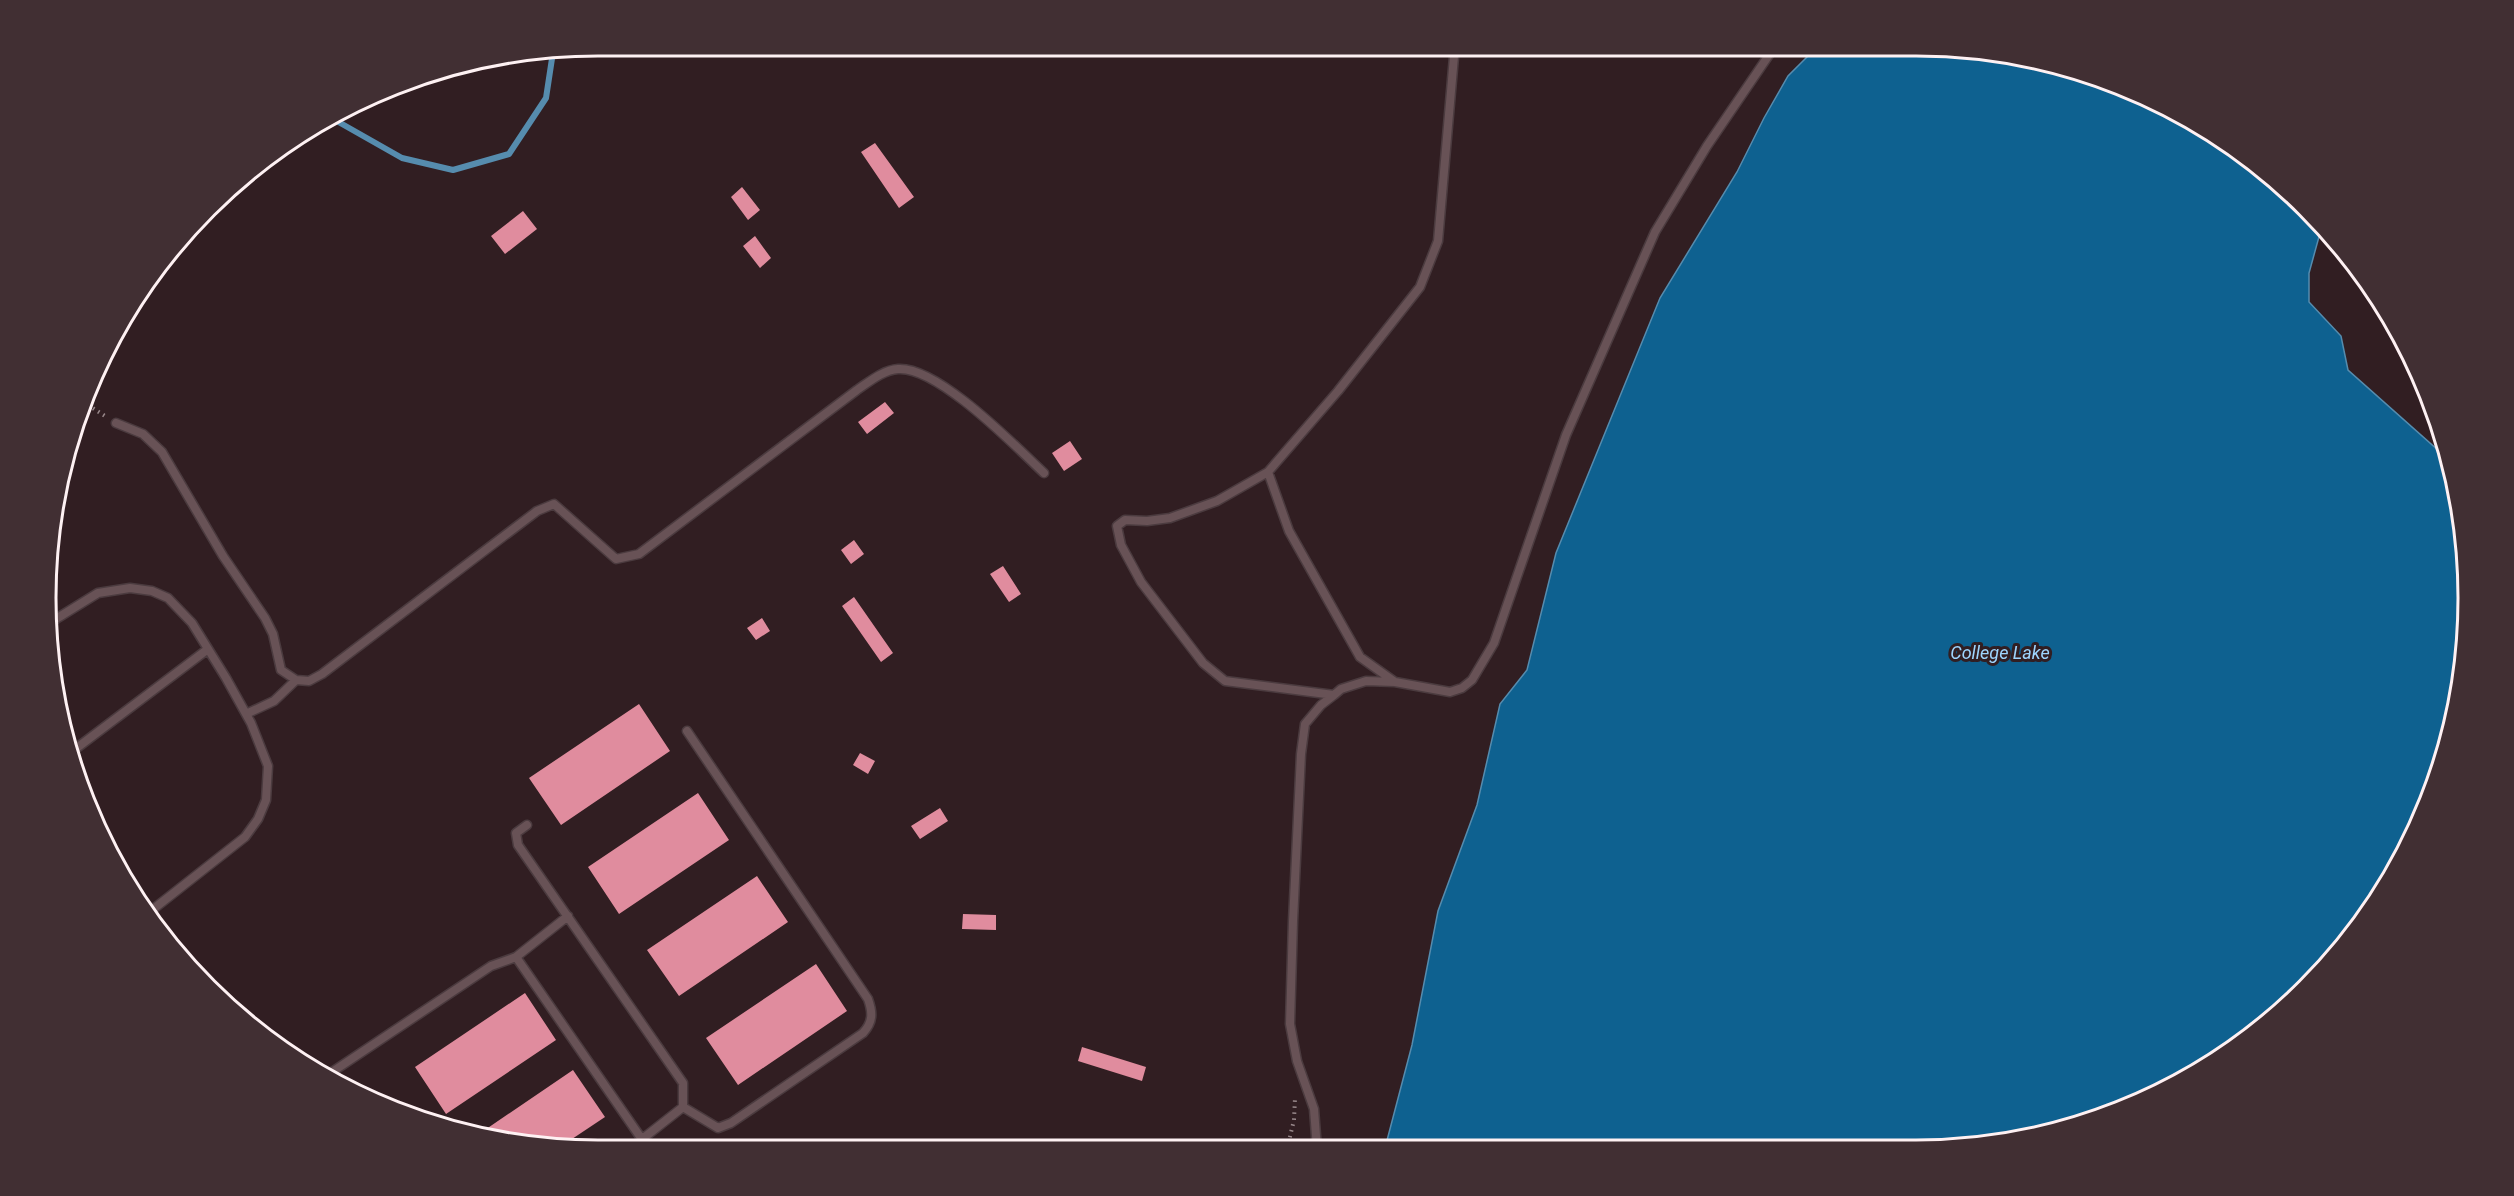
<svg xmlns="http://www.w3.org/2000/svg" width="2514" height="1196" viewBox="0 0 2514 1196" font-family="Roboto,sans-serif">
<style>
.water{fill:#0e6190;stroke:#568cae;stroke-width:1.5}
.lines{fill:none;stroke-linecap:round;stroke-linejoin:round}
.stream{stroke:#568cae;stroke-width:6}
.building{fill:#e08c9e}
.service-casing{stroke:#4b3b3f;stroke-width:11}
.path{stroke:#98888b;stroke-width:4;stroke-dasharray:1.5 4.5;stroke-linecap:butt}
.service{stroke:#685256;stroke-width:8}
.labels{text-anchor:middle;stroke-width:6;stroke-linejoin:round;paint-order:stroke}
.water-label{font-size:18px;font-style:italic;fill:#9ed5fe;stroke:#311e22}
.rim{fill:none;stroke:#fef1f3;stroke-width:3}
</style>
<rect width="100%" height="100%" fill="#311e22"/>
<path class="water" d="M1819,45H1916L2024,56L2128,87L2224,138L2307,207L2322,226L2309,273V302L2341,336L2348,370L2449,460L2458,490L2469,598L2458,706L2427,810L2355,935L2253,1037L2128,1109L1989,1146L1385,1148L1412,1045L1438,911L1477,805L1500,704L1527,670L1556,553L1660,298L1737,172L1764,118L1788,76Z"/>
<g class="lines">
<path class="stream" d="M335,120L402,158L453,170L509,154L546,98L553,52"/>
</g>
<path class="building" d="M875,143L914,197L899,208L861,152Z
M742,187L760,210L748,220L731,197Z
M523,211L537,229L505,254L491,236Z
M755,236L771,258L760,268L743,246Z
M885,402L894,413L867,434L858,422Z
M1070,441L1082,459L1064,471L1052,453Z
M854,540L864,554L851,564L841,550Z
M1003,566L1021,594L1009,602L990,574Z
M854,597L893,653L881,662L842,606Z
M762,618L770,631L756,640L747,628Z
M639,704L670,751L561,825L529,778Z
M860,753L875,761L868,774L853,765Z
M698,793L729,840L619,914L588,867Z
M940,808L948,821L920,839L911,826Z
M757,876L788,922L679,996L647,950Z
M963,914L996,915V930L962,929Z
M816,964L847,1011L738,1085L706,1038Z
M525,993L556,1040L446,1114L415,1067Z
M1082,1047L1146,1067L1142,1081L1078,1061Z
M573,1070L605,1117L560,1147L490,1140L476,1136Z"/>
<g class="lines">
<g class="service-casing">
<path id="service" d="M1455,45L1438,241L1420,287L1338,391L1268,472L1217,501L1170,518L1147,521L1125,520L1117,526L1121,545L1141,582L1203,663L1225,681L1334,695L1341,689L1366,681L1395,682L1450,692L1462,688L1472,680L1494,643L1566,435L1655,232L1707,146L1771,52L1780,45
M116,423L143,434L162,452L223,556L265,618L273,634L281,670L296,680
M1268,472L1289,531L1360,657L1395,682
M51,622L98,593L130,588L152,591L168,598L192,623L226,678L251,723L268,766L266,800L258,819L245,837L147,914
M246,714L274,701L296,680L309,681L322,674L537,511L554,504L616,559L639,554L857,390C869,382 883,370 898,369C938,366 1015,446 1044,473
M74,750L208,649
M527,825L516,833L518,845L683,1083V1107
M516,957L568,916
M329,1074L491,966L516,957L650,1151
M641,1140L683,1107L718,1128L731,1123L863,1033C873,1022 873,1013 868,999L687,731
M1317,1149L1314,1109L1297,1061L1290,1024L1293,921L1301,754L1305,724L1321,705L1334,695"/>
</g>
<path class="path" d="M88,405L105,416
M1287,1149L1294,1120L1295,1098"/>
<use href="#service" class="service"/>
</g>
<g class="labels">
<g class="water-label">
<text x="2000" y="659">College Lake</text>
</g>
</g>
<path d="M0 0H2514V1196H0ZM598 56H1916A542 542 0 0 1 2458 598V598A542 542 0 0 1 1916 1140H598A542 542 0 0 1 56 598V598A542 542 0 0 1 598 56Z" fill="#412f33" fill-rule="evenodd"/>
<path class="rim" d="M598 56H1916A542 542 0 0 1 2458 598V598A542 542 0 0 1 1916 1140H598A542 542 0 0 1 56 598V598A542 542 0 0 1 598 56Z"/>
</svg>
